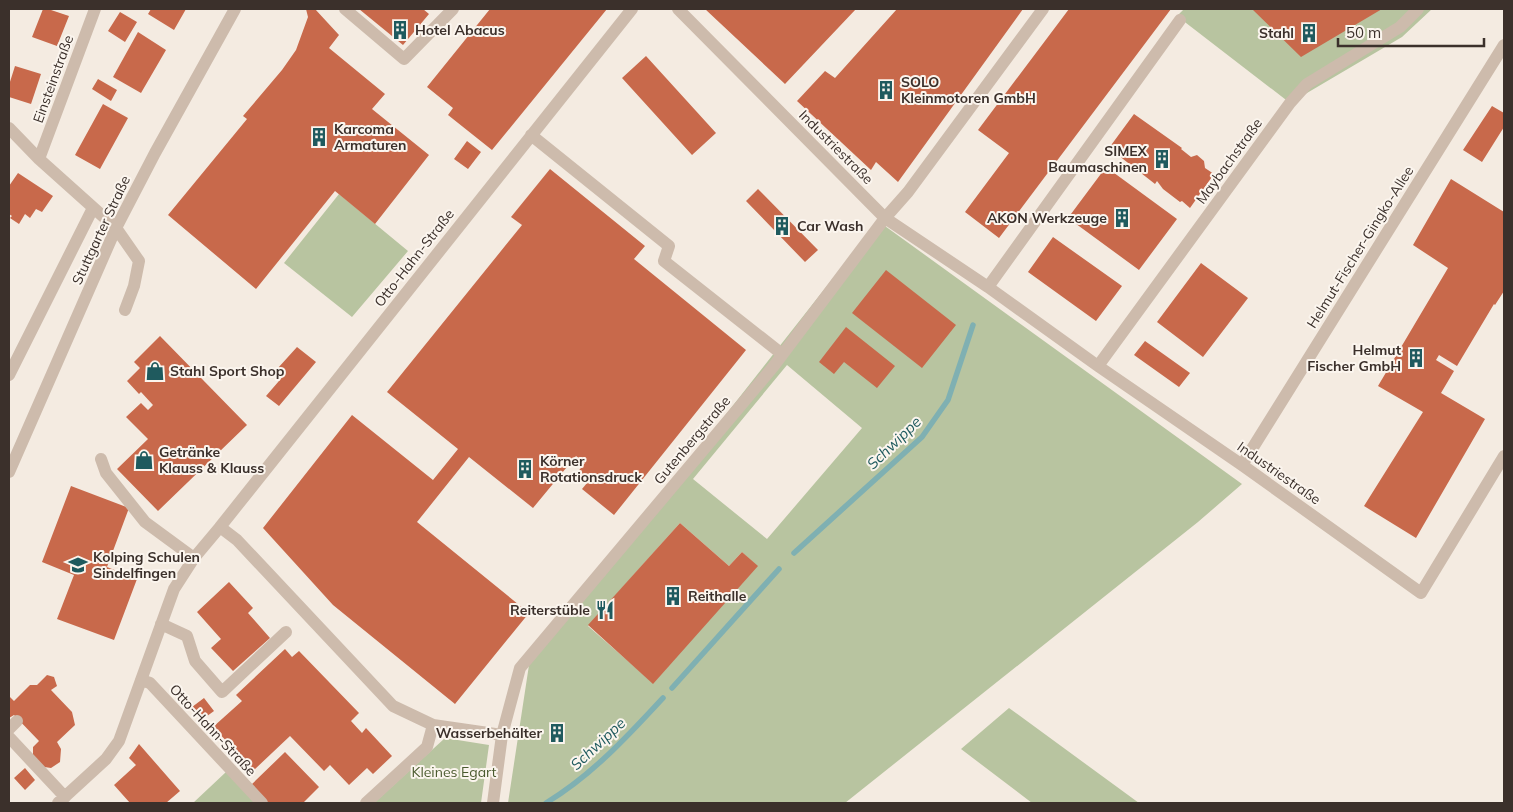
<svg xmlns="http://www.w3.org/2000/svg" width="1513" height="812" viewBox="0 0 1513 812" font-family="Mulish,sans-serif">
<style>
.green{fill:#b8c4a0;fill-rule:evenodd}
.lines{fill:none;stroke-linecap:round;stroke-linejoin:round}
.stream{stroke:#7fb0b2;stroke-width:5.5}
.building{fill:#c8694b}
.minor{stroke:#cdbbac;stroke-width:12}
.labels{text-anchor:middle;stroke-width:4;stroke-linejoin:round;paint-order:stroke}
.poi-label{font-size:14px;font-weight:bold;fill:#3b302b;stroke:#fbf5ee;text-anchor:start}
.street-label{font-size:14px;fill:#3b302b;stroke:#fbf5ee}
.park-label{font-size:14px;fill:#4a5a2e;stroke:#fbf5ee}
.water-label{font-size:15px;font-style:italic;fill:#1f5a5e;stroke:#fbf5ee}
</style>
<rect width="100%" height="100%" fill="#f4ebe1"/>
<path class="green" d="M1184,9H1432L1402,37L1290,103L1177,16Z
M339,194L408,251L352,317L284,263Z
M878,221L1242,484L1198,522L845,803H508L529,665ZM787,365L862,428L767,539L693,479ZM680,523L729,566L742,552L757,566L653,683L588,626Z
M1009,708L1139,803H1032L961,749Z
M445,738L489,745L481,803H374Z
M226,772L256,803H193Z"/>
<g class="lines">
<path class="stream" d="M794,553L922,437L948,400L973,325
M672,688L779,569
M546,803C592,775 627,737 663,698"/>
</g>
<path class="building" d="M43,9H48L69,16L57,46L32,37Z
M151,9H186L174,30L148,14Z
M306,9H315L339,35L329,48L385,94L372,109L429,155L375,224L335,191L256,289L168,215L247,119L243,116L282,70L296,50L308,17Z
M359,9H423L429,14L403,45Z
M490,9H607L492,150L448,115L453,108L427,87Z
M705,9H856L785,84Z
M897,9H1023L898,182L876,162L871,170L797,101L825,71L835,78Z
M1069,9H1171L999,238L965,212L1009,153L978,130Z
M1252,9H1382L1301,57Z
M120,12L137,22L125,42L108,31Z
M138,32L166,50L141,93L113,77Z
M646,56L716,133L692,155L622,78Z
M15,66L41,74L31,104L9,97V85Z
M98,79L117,90L111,101L92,89Z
M103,104L128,118L100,169L75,155Z
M1492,106L1504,113V127L1482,162L1463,150Z
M1134,114L1182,148L1181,149L1191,157L1197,155L1204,161L1205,168L1214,174L1190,208L1182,201L1180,202L1163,189L1157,181L1155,184L1109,148Z
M467,141L481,152L468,169L454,159Z
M1106,167L1177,219L1139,270L1068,218Z
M550,169L645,246L634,259L746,350L614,515L582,489L587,483L576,474L585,463L576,456L533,508L469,457L417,522L529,613L455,704L333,605L263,528L352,415L433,480L458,449L387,392L522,225L511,217Z
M18,173L53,196L42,212L36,209L30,218L25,214L19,224L10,218L12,216L9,214V186Z
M1451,179L1504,212V291L1495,305L1494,304L1457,366L1439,355L1436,360L1454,371L1441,393L1485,419L1416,538L1364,506L1423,412L1378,386L1448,268L1413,245Z
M758,189L818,250L805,262L746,201Z
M1053,237L1122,286L1096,321L1028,272Z
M1201,263L1248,298L1203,357L1157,322Z
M886,270L956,325L922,368L852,313Z
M846,327L895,366L877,388L844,362L834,374L819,362Z
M160,336L247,425L158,511L117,469L148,439L126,417L141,403L148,410L153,405L141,392L139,394L127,381L140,368L134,362Z
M1145,341L1190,373L1179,387L1134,355Z
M297,347L316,362L279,406L266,396L285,374L278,368Z
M71,486L129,508L107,567L137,579L114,640L57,619L74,575L42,562Z
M680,523L729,566L742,552L758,566L653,684L588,625Z
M229,582L253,608L248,613L270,638L233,671L211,648L221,639L197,612Z
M285,649L292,657L299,651L359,713L351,721L362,733L366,728L392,756L373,774L367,768L349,785L330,765L324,771L290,736L254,770L213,727L242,701L236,695Z
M47,675L54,677L57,686L51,690L72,712L75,725L57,742L61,749L60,762L51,768L38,766L33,760V747L39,741L14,715L9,718V696L14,701L30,685H37Z
M204,698L214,711L203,719L192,707Z
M551,723L564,725L561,742L549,740Z
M139,744L180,791L166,803H130L114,785L136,765L129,758Z
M285,752L319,787L303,803H268L251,785Z
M25,768L35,780L25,790L14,778Z"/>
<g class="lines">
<path class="minor" d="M345,9L404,59L453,9
M678,9L885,218L988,287L1098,366L1242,465L1421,593L1504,456
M9,128L39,159L116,228L139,261L134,286L125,310
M531,135L669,246L664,261L782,354
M39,159L95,9
M988,287L1180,20
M1098,366L1290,103L1307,84L1400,27L1418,9
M9,375L93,208
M101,459L106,473L145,522L194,558
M1242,465L1504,45
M9,472L116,228L155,153L235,9
M161,624L187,636L195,661L222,692L286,632
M141,680L150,683L262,803
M9,729L17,721
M502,735L433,725L393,706L237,540L220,527L632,9
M9,737L65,797
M58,803L106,759L119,741L174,589L194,558L220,527
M366,803L427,747L433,725
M493,803L502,735L520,668L773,367L885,218L908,192L1043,9"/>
</g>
<defs>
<g id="building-bare" transform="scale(1.5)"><path d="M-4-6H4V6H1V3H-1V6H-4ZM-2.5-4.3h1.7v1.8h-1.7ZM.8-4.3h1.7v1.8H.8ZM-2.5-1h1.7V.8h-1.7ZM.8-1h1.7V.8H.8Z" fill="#1f5a5e" stroke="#fbf5ee" stroke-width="2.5" paint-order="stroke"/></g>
<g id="shop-bare" transform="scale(1.5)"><path d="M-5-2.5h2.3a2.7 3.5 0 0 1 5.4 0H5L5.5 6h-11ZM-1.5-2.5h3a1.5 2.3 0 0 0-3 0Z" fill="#1f5a5e" stroke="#fbf5ee" stroke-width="2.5" paint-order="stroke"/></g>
<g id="school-bare" transform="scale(1.5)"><path d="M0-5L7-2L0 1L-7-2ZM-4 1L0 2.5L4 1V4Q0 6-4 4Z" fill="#1f5a5e" stroke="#fbf5ee" stroke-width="2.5" paint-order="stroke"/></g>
<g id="restaurant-bare" transform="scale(1.5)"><path d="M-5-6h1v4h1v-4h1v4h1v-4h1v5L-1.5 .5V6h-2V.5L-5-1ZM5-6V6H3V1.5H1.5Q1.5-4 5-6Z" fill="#1f5a5e" stroke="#fbf5ee" stroke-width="2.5" paint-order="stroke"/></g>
</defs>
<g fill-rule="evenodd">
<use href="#building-bare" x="400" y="30"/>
<use href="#building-bare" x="1309" y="33"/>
<use href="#building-bare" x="886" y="90"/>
<use href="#building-bare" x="319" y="137"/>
<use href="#building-bare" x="1162" y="159"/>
<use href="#building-bare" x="1122" y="218"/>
<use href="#building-bare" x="782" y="226"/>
<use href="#building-bare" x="1416" y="358"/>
<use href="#shop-bare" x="155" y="371"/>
<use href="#shop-bare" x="144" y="460"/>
<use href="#building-bare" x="525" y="469"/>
<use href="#school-bare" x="78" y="565"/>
<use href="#building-bare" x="673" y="596"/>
<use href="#restaurant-bare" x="605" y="610"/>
<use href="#building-bare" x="557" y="733"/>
</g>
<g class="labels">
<g class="poi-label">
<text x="415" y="35">Hotel Abacus</text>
<text x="1294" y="38" text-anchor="end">Stahl</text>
<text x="901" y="87">SOLO<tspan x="901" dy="16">Kleinmotoren GmbH</tspan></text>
<text x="334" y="134">Karcoma<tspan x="334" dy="16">Armaturen</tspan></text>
<text x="1147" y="156" text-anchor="end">SIMEX<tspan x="1147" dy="16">Baumaschinen</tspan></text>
<text x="1107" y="223" text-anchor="end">AKON Werkzeuge</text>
<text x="797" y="231">Car Wash</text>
<text x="1401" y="355" text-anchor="end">Helmut<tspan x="1401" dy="16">Fischer GmbH</tspan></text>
<text x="170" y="376">Stahl Sport Shop</text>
<text x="159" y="457">Getränke<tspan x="159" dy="16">Klauss &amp; Klauss</tspan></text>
<text x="540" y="466">Körner<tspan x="540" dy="16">Rotationsdruck</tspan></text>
<text x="93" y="562">Kolping Schulen<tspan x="93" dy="16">Sindelfingen</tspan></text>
<text x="688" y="601">Reithalle</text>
<text x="590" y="615" text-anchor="end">Reiterstüble</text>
<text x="542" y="738" text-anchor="end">Wasserbehälter</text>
</g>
<g class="street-label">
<text transform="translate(53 79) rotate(-70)" y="5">Einsteinstraße</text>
<text transform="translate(836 147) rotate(45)" y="5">Industriestraße</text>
<text transform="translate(1229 161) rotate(-54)" y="5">Maybachstraße</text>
<text transform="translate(101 230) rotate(-65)" y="5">Stuttgarter Straße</text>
<text transform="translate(1360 247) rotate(-58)" y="5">Helmut-Fischer-Gingko-Allee</text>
<text transform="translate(414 258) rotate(-52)" y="5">Otto-Hahn-Straße</text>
<text transform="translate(692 440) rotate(-50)" y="5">Gutenbergstraße</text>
<text transform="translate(1279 473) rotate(35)" y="5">Industriestraße</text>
<text transform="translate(213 730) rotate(47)" y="5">Otto-Hahn-Straße</text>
</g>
<g class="park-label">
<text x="454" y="777">Kleines Egart</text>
</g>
<g class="water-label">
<text transform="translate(894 443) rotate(-44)" y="5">Schwippe</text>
<text transform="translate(598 744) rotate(-43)" y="5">Schwippe</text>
</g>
</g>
<rect width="1513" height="812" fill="none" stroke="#3b302b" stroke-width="20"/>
<path d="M1338 38v8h146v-8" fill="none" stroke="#3b302b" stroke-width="2.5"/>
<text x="1346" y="38" font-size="15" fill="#3b302b" stroke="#fbf5ee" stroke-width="4" paint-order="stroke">50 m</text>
</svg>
